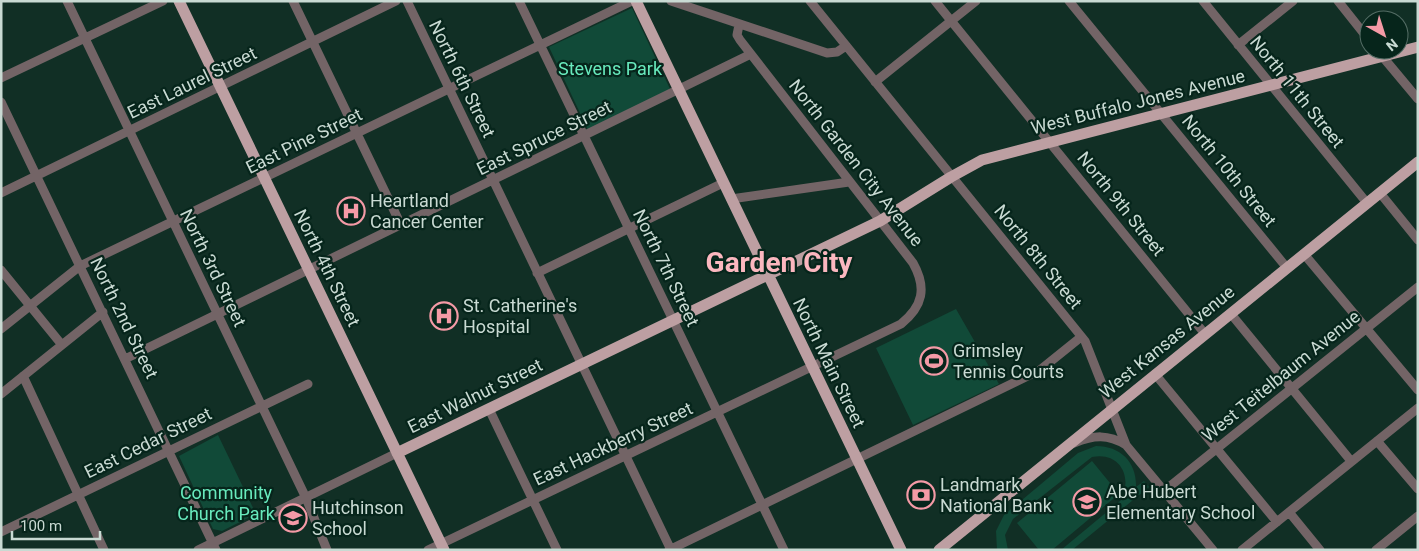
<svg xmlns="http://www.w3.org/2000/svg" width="1419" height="551" viewBox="0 0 1419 551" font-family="Roboto,sans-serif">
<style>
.green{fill:#114a38}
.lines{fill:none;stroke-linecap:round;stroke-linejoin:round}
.minor{stroke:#736466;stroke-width:9}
.major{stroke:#bd9fa2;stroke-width:11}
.labels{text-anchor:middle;stroke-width:4.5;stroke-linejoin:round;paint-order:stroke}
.park-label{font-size:18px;fill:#68eabd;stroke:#06251b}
.street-label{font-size:18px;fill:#c9dad3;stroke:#06251b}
.poi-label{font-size:18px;fill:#c9dad3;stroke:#06251b;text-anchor:start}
.town-label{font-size:28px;font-weight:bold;fill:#fbb7bf;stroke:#06251b}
</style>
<rect width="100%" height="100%" fill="#112f25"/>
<path class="green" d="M632,8L671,91L588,130L549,47Z
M956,309L999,384L913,425L876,348Z
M218,435L256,514L222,531L213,529L179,456Z
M1096,446C1121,446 1137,463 1136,487L1144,481L1149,487L1072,550H1061L1120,501C1134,478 1120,451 1092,457L1013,519L1005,535L1008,550H997L996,531L1004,515L1078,453Z
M1092,461L1119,494L1052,550H1039L1017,523Z"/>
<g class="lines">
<path class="minor" d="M67,1L306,498L327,550
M293,1L401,225
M407,1L671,550
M519,1L784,550
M671,1L827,53L837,52L846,46
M810,1L1085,341L1126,445L1213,550
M935,1L1205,334
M1069,1L1287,268
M1203,1L1367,203
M1338,1L1369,40
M1238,45L1293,1
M1377,50L1418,99
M1,78L163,1
M875,82L976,1
M1,102L216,550
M1,193L396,1
M1380,193L1418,240
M731,199L849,182
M1304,254L1418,390
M1,270L62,345
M537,273L723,183
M1231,314L1351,461
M1,329L80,266L632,1
M125,359L751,54
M1155,374L1277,522
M23,376L104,550
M1,394L103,312
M489,409L557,550
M1377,441L1418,489
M1074,443C1094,435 1108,434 1126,445
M1164,491L1418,287
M1289,512L1320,550
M1,532L308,384
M198,550L397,453
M428,550L901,324C923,306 927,288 913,263L740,40L737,35L739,25
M669,550L1040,370L1081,337
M1242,550L1418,408
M1376,550L1418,516"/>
<path class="major" d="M179,1L444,550
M636,1L901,550
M397,453L880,221L951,177L982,160L1418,47
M939,550L1418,162"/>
</g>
<defs>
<g id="hospital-ring" transform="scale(1.4375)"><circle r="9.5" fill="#06251b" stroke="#f49aa6" stroke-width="1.5"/><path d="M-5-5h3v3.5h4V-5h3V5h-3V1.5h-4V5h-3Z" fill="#f49aa6"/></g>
<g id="stadium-ring" transform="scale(1.4375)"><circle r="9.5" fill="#06251b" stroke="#f49aa6" stroke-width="1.5"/><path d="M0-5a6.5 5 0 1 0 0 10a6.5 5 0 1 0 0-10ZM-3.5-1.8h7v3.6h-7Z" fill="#f49aa6"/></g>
<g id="bank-ring" transform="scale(1.4375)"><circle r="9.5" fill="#06251b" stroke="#f49aa6" stroke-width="1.5"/><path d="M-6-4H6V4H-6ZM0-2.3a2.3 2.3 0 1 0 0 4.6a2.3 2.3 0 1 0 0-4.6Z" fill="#f49aa6"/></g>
<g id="school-ring" transform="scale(1.4375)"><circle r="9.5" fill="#06251b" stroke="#f49aa6" stroke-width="1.5"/><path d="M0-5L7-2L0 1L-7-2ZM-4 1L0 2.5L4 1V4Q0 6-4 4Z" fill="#f49aa6"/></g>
</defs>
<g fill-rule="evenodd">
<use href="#hospital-ring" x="351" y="211"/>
<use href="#hospital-ring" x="444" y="316"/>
<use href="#stadium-ring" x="934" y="361"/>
<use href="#bank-ring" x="921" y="495"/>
<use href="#school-ring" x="1087" y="502"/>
<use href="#school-ring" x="293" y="518"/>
</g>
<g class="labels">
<g class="park-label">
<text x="610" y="75">Stevens Park</text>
<text x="226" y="499">Community<tspan x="226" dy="21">Church Park</tspan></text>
</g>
<g class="street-label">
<text transform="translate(462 79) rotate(64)" y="6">North 6th Street</text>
<text transform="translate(192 83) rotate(-26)" y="6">East Laurel Street</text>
<text transform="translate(1297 92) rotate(51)" y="6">North 11th Street</text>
<text transform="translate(1138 102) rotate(-14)" y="6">West Buffalo Jones Avenue</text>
<text transform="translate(544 138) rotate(-26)" y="6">East Spruce Street</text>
<text transform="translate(304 141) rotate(-26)" y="6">East Pine Street</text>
<text transform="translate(856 163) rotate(52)" y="6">North Garden City Avenue</text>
<text transform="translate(1229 171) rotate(51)" y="6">North 10th Street</text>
<text transform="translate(1121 204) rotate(51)" y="6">North 9th Street</text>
<text transform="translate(1038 257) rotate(51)" y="6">North 8th Street</text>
<text transform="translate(213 268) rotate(64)" y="6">North 3rd Street</text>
<text transform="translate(327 268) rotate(64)" y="6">North 4th Street</text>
<text transform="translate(666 268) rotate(64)" y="6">North 7th Street</text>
<text transform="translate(124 318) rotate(64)" y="6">North 2nd Street</text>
<text transform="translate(1167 342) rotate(-39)" y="6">West Kansas Avenue</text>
<text transform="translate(829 363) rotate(64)" y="6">North Main Street</text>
<text transform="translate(1281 376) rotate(-39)" y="6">West Teitelbaum Avenue</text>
<text transform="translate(475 396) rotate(-26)" y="6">East Walnut Street</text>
<text transform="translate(148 443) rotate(-26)" y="6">East Cedar Street</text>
<text transform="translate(613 444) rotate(-25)" y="6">East Hackberry Street</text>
</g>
<g class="poi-label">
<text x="370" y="207">Heartland<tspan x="370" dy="21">Cancer Center</tspan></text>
<text x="463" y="312">St. Catherine's<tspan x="463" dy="21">Hospital</tspan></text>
<text x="953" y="357">Grimsley<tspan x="953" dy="21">Tennis Courts</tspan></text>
<text x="940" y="491">Landmark<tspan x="940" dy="21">National Bank</tspan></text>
<text x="1106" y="498">Abe Hubert<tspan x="1106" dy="21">Elementary School</tspan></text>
<text x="312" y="514">Hutchinson<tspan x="312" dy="21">School</tspan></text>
</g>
<g class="town-label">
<text x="779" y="272">Garden City</text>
</g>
</g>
<rect width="1419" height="551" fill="none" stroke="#c9dad3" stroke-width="5"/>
<g transform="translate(1384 35) rotate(141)"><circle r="24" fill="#06251b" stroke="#546d65"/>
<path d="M0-4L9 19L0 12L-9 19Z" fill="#f49aa6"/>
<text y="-8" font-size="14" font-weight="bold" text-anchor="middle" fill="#c9dad3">N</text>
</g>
<path d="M12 531v8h88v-8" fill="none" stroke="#c9dad3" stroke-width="2.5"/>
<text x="20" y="531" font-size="15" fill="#c9dad3" stroke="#06251b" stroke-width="4" paint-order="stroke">100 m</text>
</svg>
